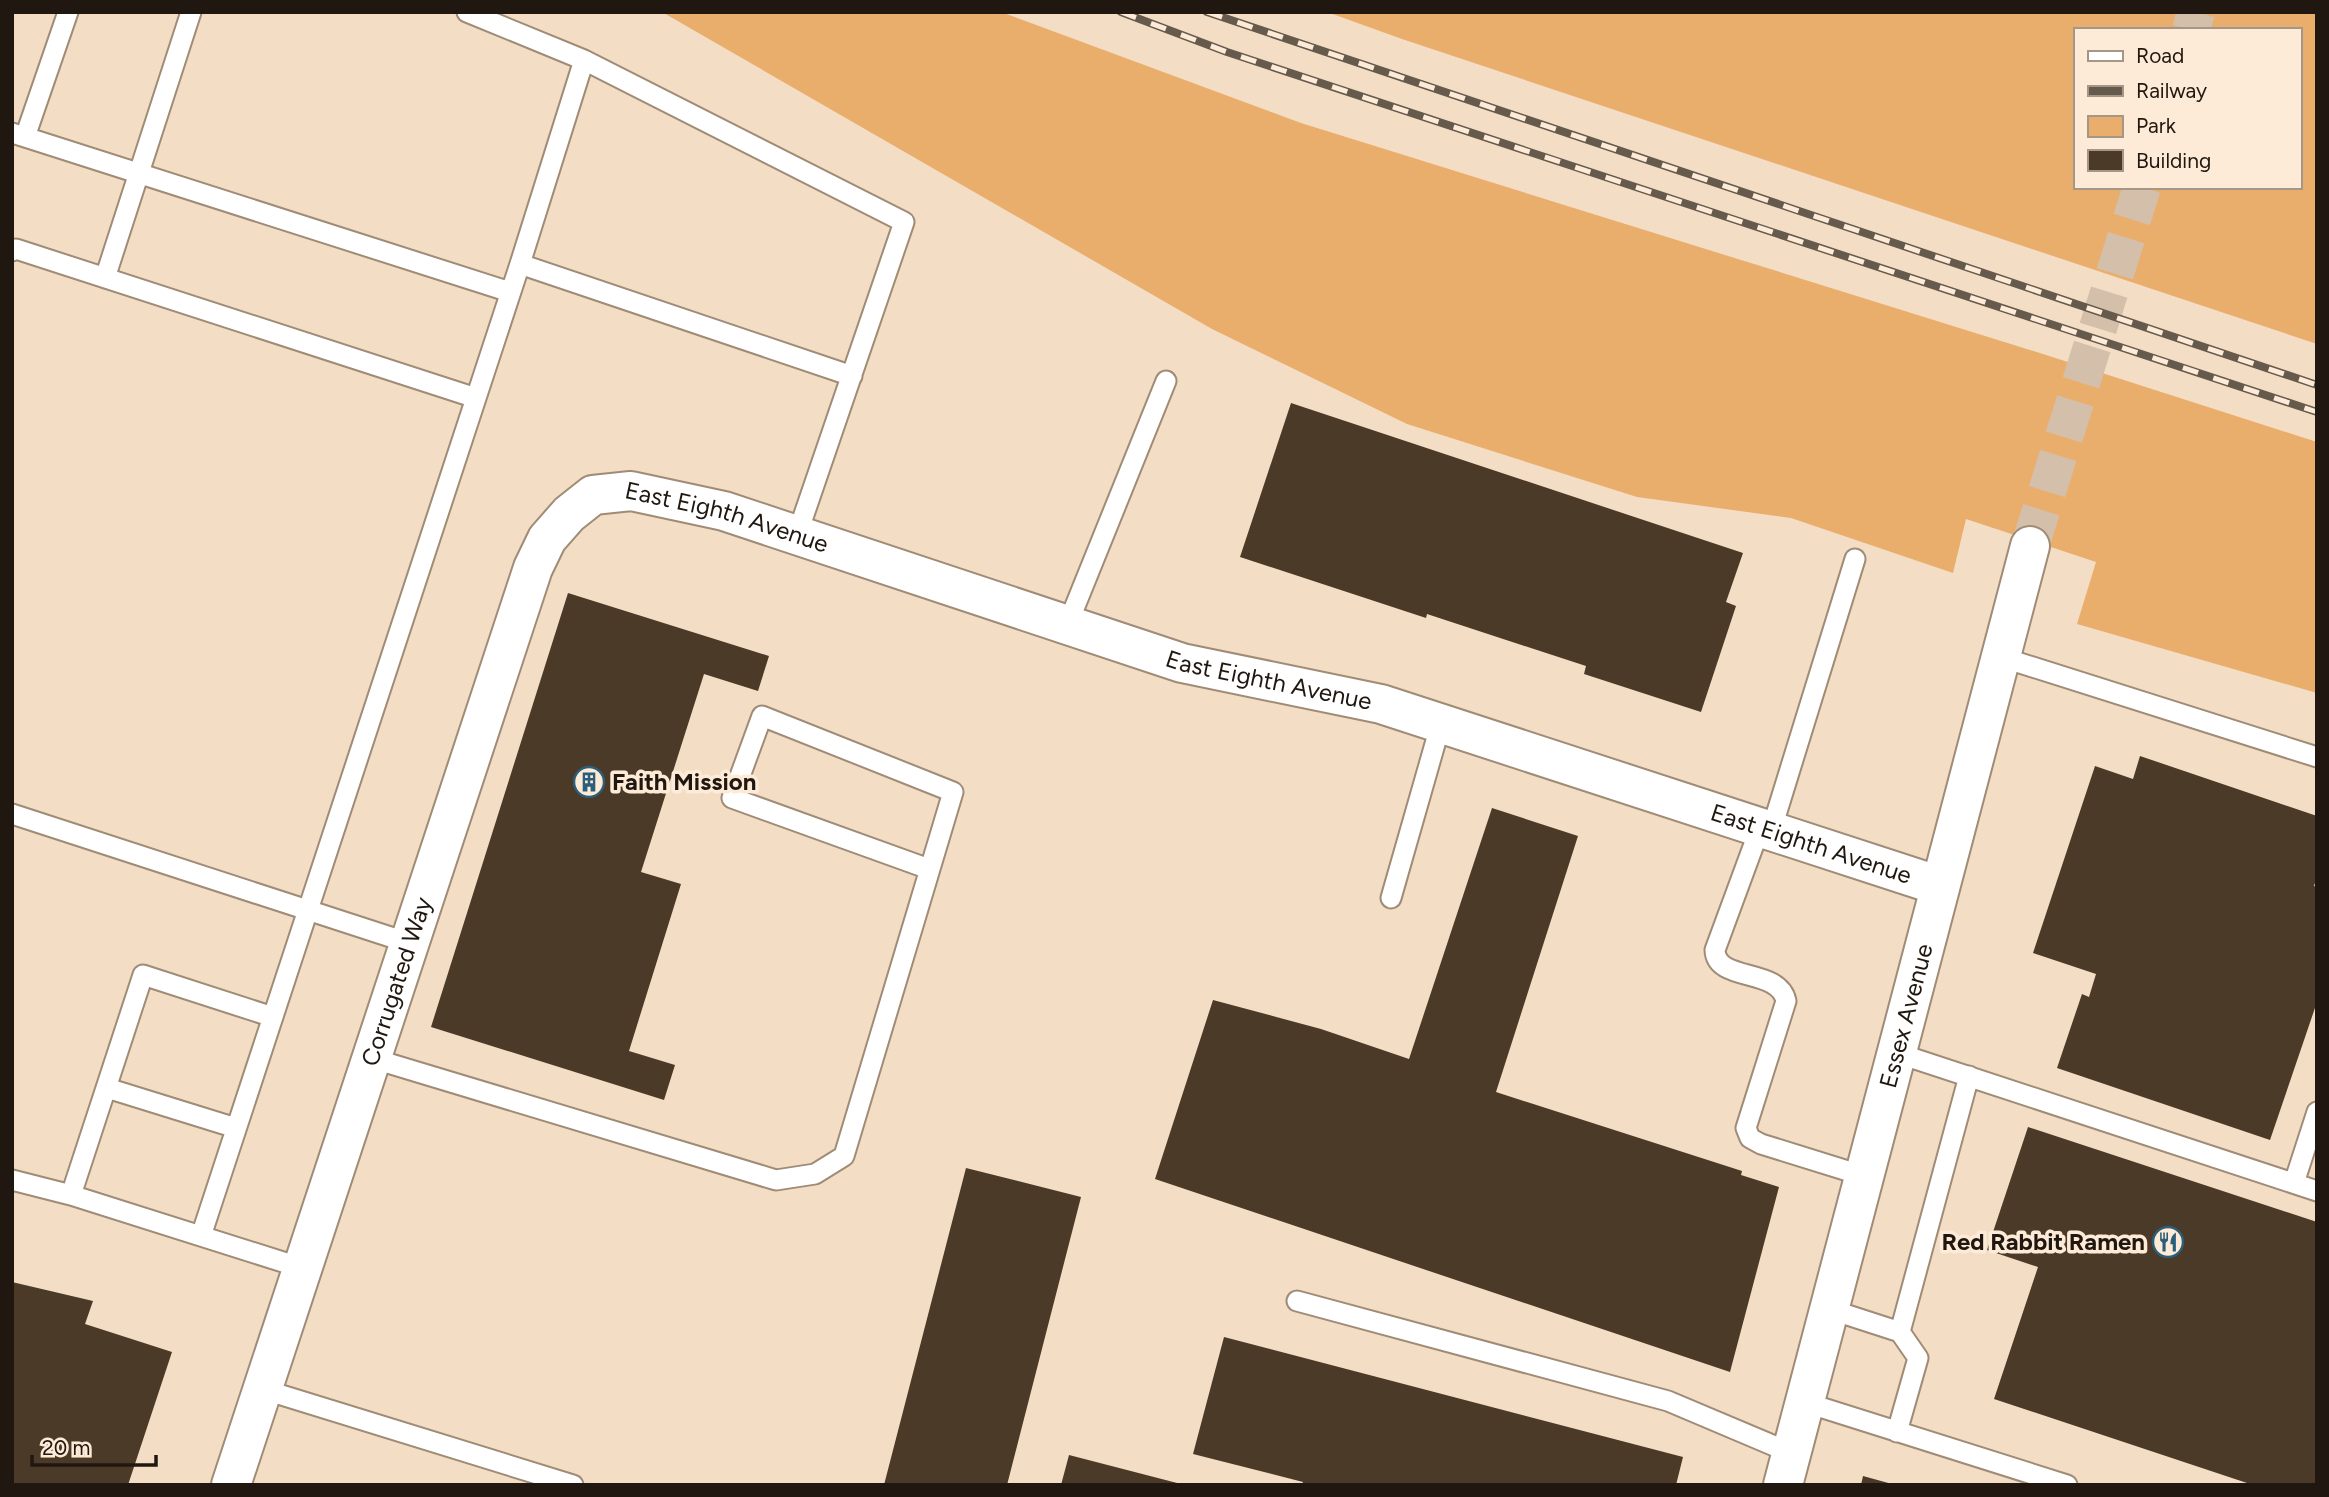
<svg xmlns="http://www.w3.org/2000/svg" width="2329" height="1497" viewBox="0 0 2329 1497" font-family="Figtree,sans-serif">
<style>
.green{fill:#eaae6c;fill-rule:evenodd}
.building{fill:#4b3a27}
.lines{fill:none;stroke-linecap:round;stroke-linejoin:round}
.minor-tunnel{stroke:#d3bfaa;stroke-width:38;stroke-dasharray:38 19;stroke-linecap:butt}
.service-casing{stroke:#9f8b76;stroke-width:23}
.minor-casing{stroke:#9f8b76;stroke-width:42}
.service{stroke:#fff;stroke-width:19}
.minor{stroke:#fff;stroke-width:38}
.rail-casing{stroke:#665a4c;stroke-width:8}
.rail{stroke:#fdebd8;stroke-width:5;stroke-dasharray:16;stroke-linecap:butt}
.labels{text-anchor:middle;stroke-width:7;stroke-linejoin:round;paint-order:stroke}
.street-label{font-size:24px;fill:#201810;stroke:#fdebd8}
.poi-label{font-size:24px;font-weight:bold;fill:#201810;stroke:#fdebd8;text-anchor:start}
</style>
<rect width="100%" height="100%" fill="#f3ddc5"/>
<path class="green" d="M662,12H1001L1301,123L2043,354L2317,442V693L2077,624L2096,562L1966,519L1953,573L1791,518L1637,497L1407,424L1212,329Z
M1327,12H2317V344L1402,39ZM2075,30H2299V187H2075Z"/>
<path class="building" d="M1291,403L1743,553L1726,602L1736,606L1701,712L1584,674L1586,666L1427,614L1426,618L1240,557Z
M568,593L769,656L758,691L704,674L641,872L681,884L629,1051L675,1065L664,1100L431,1027Z
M2140,756L2317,816V877L2314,886L2317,887V1002L2270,1140L2057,1068L2082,994L2089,997L2096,974L2033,953L2095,766L2133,779Z
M1492,808L1578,836L1496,1092L1742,1171L1741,1175L1779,1187L1730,1372L1155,1179L1213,1000L1321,1029L1409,1059Z
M2028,1127L2317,1222V1485H2253L1994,1399L2038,1267L1987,1250Z
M966,1168L1081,1197L1007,1485H884Z
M12,1282L93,1301L85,1324L172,1352L128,1485H12Z
M1224,1337L1683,1457L1676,1485H1302L1303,1482L1193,1454Z
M1069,1455L1181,1484V1485H1061Z
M1863,1476L1892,1484V1485H1861Z"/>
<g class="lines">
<path class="minor-tunnel" d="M2191,30L2196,12
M2030,546L2142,187"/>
<g class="service-casing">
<path id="service" d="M467,12L584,60L904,222L797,535
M12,133L25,137L68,12
M25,137L510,292
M12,251L16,249L476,398
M520,264L852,376
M105,278L191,12
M1067,626L1166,381
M2001,657L2317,757
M12,814L409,943
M1760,828L1715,950C1716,983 1779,967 1786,1001L1746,1128L1750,1138L1761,1144L1864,1176
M1771,831L1855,559
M1391,898L1441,723
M1897,1053L2317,1191
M371,1058L776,1180L815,1174L844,1156L953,792L762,716L732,798L929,869
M107,1088L236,1128
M12,1180L71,1195L302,1268
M2294,1183L2317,1112
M71,1195L143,975L273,1017
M201,1236L520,264L584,60
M1297,1301L1668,1401L1791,1453
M1829,1309L1900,1332L1969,1076
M262,1389L573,1485
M1804,1402L2067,1485
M1897,1432L1918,1358L1900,1332"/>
</g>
<g class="minor-casing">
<g id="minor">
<path id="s1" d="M231,1485L533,568L547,539L569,514L593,495L631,491L724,511L1182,663L1381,704L1940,886"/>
<path id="s2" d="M1783,1485L2030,546"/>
</g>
</g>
<use href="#service" class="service"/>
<use href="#minor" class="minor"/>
<g class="rail-casing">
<path id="rail" d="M1121,12L1227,52L2317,412
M1207,12L2317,385"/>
</g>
<use href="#rail" class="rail"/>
</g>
<defs>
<g id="building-ring" transform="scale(1.575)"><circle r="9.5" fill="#fdebd8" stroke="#2a5e7b" stroke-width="1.5"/><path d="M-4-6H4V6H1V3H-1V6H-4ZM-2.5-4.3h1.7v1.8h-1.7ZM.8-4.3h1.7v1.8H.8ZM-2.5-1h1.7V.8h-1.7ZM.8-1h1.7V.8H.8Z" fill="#2a5e7b"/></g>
<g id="restaurant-ring" transform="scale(1.575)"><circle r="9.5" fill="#fdebd8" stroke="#2a5e7b" stroke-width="1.5"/><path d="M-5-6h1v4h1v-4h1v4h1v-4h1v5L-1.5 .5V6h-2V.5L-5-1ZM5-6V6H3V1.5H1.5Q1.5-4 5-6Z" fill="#2a5e7b"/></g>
</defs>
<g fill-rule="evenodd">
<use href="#building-ring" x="589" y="782"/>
<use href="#restaurant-ring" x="2168" y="1242"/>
</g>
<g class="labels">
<g class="street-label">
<text dy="8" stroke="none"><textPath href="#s1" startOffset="1199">East Eighth Avenue</textPath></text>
<text dy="8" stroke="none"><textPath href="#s1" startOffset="1766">East Eighth Avenue</textPath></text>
<text dy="8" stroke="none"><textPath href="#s1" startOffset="2333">East Eighth Avenue</textPath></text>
<text dy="8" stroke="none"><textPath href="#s1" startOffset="530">Corrugated Way</textPath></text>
<text dy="8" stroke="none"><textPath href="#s2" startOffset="485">Essex Avenue</textPath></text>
</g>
<g class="poi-label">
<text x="612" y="790">Faith Mission</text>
<text x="2145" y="1250" text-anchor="end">Red Rabbit Ramen</text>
</g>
</g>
<rect width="2329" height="1497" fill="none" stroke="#201810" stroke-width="28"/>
<rect x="2074" y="28" width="228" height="161" fill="#fdebd8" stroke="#a59788" stroke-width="2"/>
<rect x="2088" y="51" width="35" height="10" fill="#ffffff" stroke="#a59788" stroke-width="2"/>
<text x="2136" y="63" font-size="21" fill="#201810">Road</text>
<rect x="2088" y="86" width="35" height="10" fill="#665a4c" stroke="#a59788" stroke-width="2"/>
<text x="2136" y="98" font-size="21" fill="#201810">Railway</text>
<rect x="2088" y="116" width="35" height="21" fill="#eaae6c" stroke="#a59788" stroke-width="2"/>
<text x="2136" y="133" font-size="21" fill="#201810">Park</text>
<rect x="2088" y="150" width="35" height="21" fill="#4b3a27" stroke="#a59788" stroke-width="2"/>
<text x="2136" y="168" font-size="21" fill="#201810">Building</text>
<path d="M32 1455v10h124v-10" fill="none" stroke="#201810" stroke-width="3.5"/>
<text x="42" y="1455" font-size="21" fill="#201810" stroke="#fdebd8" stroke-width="5" paint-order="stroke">20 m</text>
</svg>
